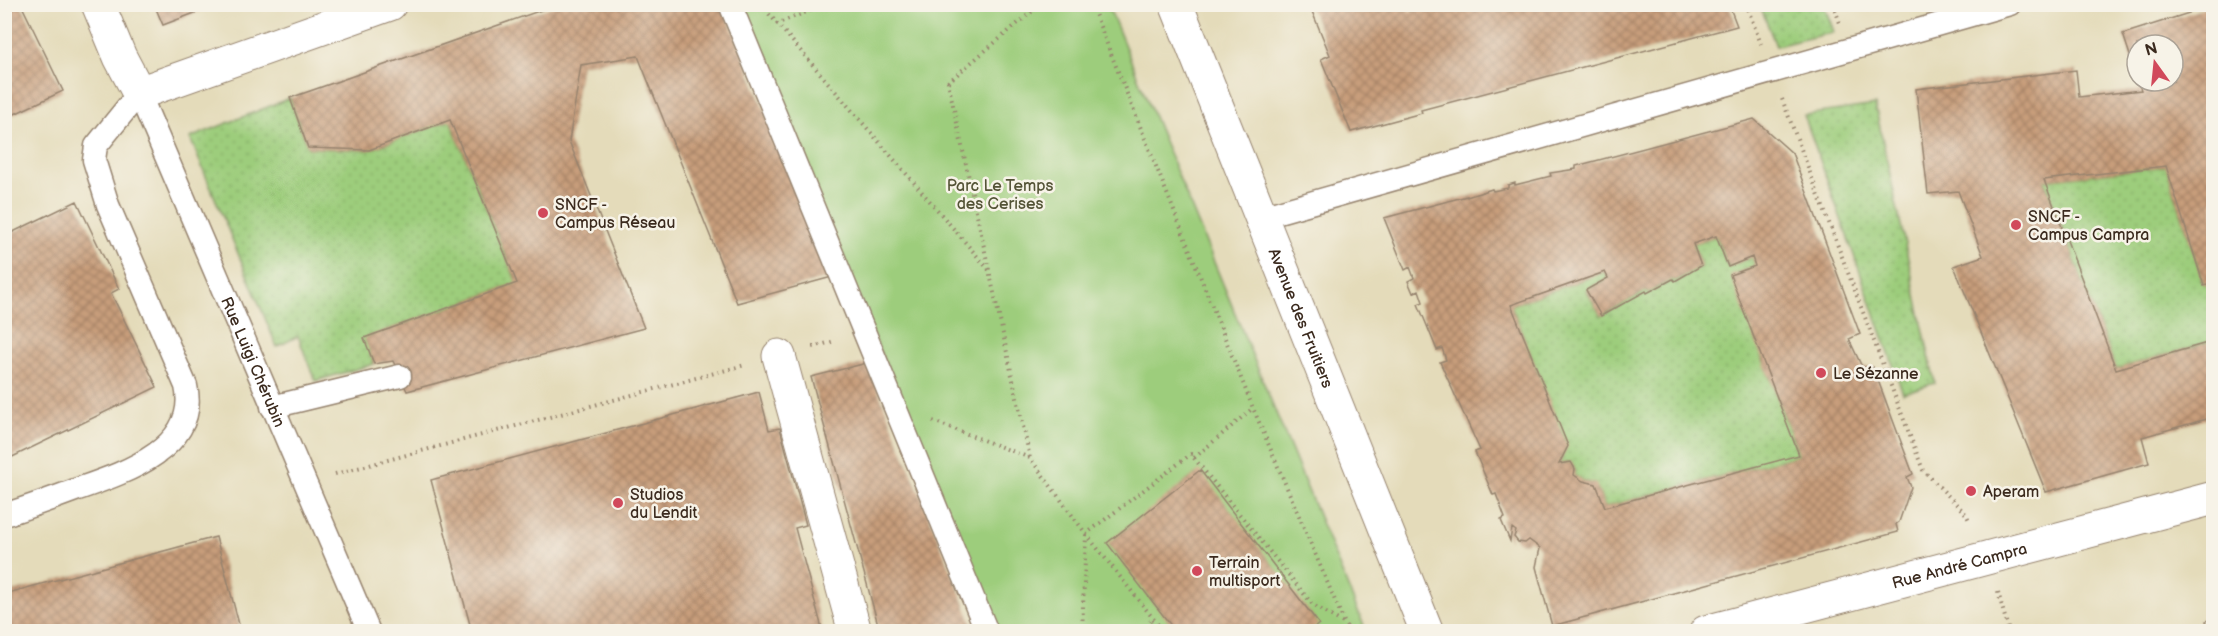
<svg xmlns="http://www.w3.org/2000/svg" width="2218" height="636" viewBox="0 0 2218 636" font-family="'Balsamiq Sans',sans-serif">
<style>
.built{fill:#e4dbba;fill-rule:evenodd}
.grass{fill:url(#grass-dots);stroke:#6c7c4d;stroke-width:1.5}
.park{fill:#9dcd7c;stroke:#6c7c4d;stroke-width:1.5}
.building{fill:url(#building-cross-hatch);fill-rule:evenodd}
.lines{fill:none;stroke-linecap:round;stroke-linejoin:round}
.service-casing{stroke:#96836e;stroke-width:25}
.pedestrian-casing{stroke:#96836e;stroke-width:35}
.minor-casing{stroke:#96836e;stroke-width:35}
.path{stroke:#96836e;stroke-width:4;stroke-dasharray:1.5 4.5;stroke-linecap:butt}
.service{stroke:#fff;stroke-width:22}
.pedestrian{stroke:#fff;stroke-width:33}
.minor{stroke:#fff;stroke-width:33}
.poi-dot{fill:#d1495b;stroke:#f7f3e8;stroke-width:2}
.labels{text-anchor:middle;stroke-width:5;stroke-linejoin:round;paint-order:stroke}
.park-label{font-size:16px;fill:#545336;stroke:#f7f3e8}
.poi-label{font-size:16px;fill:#3b2a1e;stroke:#f7f3e8;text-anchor:start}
.street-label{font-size:16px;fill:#3b2a1e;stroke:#f7f3e8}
</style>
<defs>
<pattern id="grass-dots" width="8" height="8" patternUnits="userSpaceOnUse" patternTransform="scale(1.5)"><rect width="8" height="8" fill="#9dcd7c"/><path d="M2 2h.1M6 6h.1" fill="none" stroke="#88b06b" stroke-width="1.8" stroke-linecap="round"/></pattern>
<pattern id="building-cross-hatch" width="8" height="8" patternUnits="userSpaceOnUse" patternTransform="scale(1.5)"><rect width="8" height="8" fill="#c89e7c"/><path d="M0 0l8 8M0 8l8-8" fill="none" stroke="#a48165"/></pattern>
</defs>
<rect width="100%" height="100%" fill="#f7f3e8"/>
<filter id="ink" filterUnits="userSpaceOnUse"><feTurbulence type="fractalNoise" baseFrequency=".0167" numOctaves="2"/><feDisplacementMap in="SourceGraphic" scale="12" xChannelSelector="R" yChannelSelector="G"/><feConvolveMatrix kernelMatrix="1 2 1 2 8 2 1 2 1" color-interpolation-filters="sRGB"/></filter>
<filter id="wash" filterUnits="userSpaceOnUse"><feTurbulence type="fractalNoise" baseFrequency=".008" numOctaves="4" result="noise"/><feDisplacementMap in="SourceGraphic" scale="24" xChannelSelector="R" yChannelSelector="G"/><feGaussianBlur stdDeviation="1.35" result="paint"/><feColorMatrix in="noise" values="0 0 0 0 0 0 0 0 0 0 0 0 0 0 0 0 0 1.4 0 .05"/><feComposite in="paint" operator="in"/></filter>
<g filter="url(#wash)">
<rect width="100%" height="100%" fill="#f2dcbe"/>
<path class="built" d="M5,5H2213V631H5ZM2137,45H2173V81H2137Z"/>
<path class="grass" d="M1760,5H1824L1834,32L1776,46Z
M290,98L308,148L369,150L450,120L517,283L365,338L374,364L315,381L298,336L277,347L190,138Z
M1875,105L1935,383L1903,393L1804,115Z
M2166,166L2204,285L2213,283V341L2116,369L2044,180Z
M1716,236L1728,267L1752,257L1755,266L1731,275L1799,455L1605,507L1595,484L1583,481L1574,475L1575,469L1571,462L1559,464L1567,446L1511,305L1605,272L1608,278L1586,290L1601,316L1646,291L1647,293L1673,279L1675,281L1701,267L1693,244Z"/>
<path class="park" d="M736,5H1108L1366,631H996Z"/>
<g id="blocks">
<path class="building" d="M4,4H21L63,91L4,119Z
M154,4H216V5L163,25Z
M1309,4H1407L1409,11L1430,5H1729L1737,26L1421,110L1422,113L1351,132L1321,59L1330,55Z
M556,5H723L832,277L737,303L638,56L581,65L569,141L644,328L407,391L393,361L374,364L364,338L517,283L450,120L369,150L308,148L290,98Z
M2214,5V283L2204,286L2166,166L2044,180L2116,369L2214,341V441L2207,419L2142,437L2149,463L2046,492L1954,266L1983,256L1958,191L1928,194L1916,89L2076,70L2079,97L2141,90L2138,81H2173V45H2137V77L2123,34Z
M1754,119L1792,153L1860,334L1849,339L1862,367H1873L1913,474L1907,477L1911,487L1899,522L1896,524L1898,532L1552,626L1536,567L1540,548L1529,540L1525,543L1518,542L1514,537L1516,531L1512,528L1510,541L1501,520L1505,518L1496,494L1493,495L1475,452L1480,450L1440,362L1446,360L1442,348L1437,350L1418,304L1423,302L1419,290L1413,293L1408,281L1414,278L1410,267L1405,270L1384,218L1467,196V197L1492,189L1493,191L1508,188V185L1515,183V185L1551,176L1550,173L1576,169V166ZM1716,236L1728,267L1752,257L1755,266L1730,275L1799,455L1605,507L1596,484L1583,481L1574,475L1575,469L1571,462L1559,464L1568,446L1511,305L1605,272L1608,278L1586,290L1601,316L1646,291L1647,293L1673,279L1675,281L1701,266L1693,244Z
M77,201L119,289L111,293L157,387L4,461V220L11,233Z
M867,363L976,632H880L811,377Z
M759,392L769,430L780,428L806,525L795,528L823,632H472L431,480Z
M1200,470L1319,624L1309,632H1176L1107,543Z
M216,537L241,632H4V594Z
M2214,619V632H2209L2206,621Z"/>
</g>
</g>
<g filter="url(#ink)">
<use href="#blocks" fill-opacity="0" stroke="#96836e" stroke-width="1.5"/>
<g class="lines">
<g class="service-casing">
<g id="service">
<path d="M730,4L987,632"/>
<path d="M1261,217L2010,4"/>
<path d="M272,407L400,376"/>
<path id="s1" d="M4,515C29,507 54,498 78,489C124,473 200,448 186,386L108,205L94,160L96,146L139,93L369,632"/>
</g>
</g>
<g class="pedestrian-casing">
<path id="pedestrian" d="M779,356L855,632"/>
</g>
<g class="minor-casing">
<g id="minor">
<path d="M98,4L120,57L139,93L390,4"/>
<path id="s2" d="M1176,4L1427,632"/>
<path id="s3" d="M1706,632L2214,498"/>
</g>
</g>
<path class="path" d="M1041,4L948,82L1030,458L1086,534L1191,454L1194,458L1253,408
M1091,4L1253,408L1345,624L1350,632
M1746,4L1761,44
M1833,4L1840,23
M769,14L989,270
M776,24L827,4
M1782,99L1923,470L1966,514L1970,522
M813,347L835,341
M933,421L1030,458
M1194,458L1313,605L1343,623
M335,474L745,365
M1086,534L1164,632
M1998,592L2009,632
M1082,632L1086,535
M1144,632L1153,617"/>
<use href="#service" class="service"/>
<use href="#pedestrian" class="pedestrian"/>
<use href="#minor" class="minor"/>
</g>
</g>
<g class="poi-dot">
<circle cx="543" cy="213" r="6"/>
<circle cx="2016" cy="225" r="6"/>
<circle cx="1821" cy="373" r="6"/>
<circle cx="1971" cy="491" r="6"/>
<circle cx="618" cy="503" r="6"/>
<circle cx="1197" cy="571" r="6"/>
</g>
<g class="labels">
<g class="park-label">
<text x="1000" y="191">Parc Le Temps<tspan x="1000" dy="18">des Cerises</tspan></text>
</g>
<g class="poi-label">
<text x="555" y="210">SNCF -<tspan x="555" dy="18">Campus Réseau</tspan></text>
<text x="2028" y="222">SNCF -<tspan x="2028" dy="18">Campus Campra</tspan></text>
<text x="1833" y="379">Le Sézanne</text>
<text x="1983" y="497">Aperam</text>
<text x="630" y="500">Studios<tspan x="630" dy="18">du Lendit</tspan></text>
<text x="1209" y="568">Terrain<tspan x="1209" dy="18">multisport</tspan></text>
</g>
<g class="street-label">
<text dy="6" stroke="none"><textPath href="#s2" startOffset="338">Avenue des Fruitiers</textPath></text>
<text dy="6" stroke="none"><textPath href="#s1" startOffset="862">Rue Luigi Chérubin</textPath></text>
<text dy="6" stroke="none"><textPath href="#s3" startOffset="262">Rue André Campra</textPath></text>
</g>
</g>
<rect width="2218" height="636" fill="none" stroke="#f7f3e8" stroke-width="24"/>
<g transform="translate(2155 63) rotate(345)"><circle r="28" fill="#f7f3e8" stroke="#aca397" stroke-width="1.5"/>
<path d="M0-4.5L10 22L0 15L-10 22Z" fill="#d1495b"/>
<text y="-9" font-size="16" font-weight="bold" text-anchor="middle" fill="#3b2a1e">N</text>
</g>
</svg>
